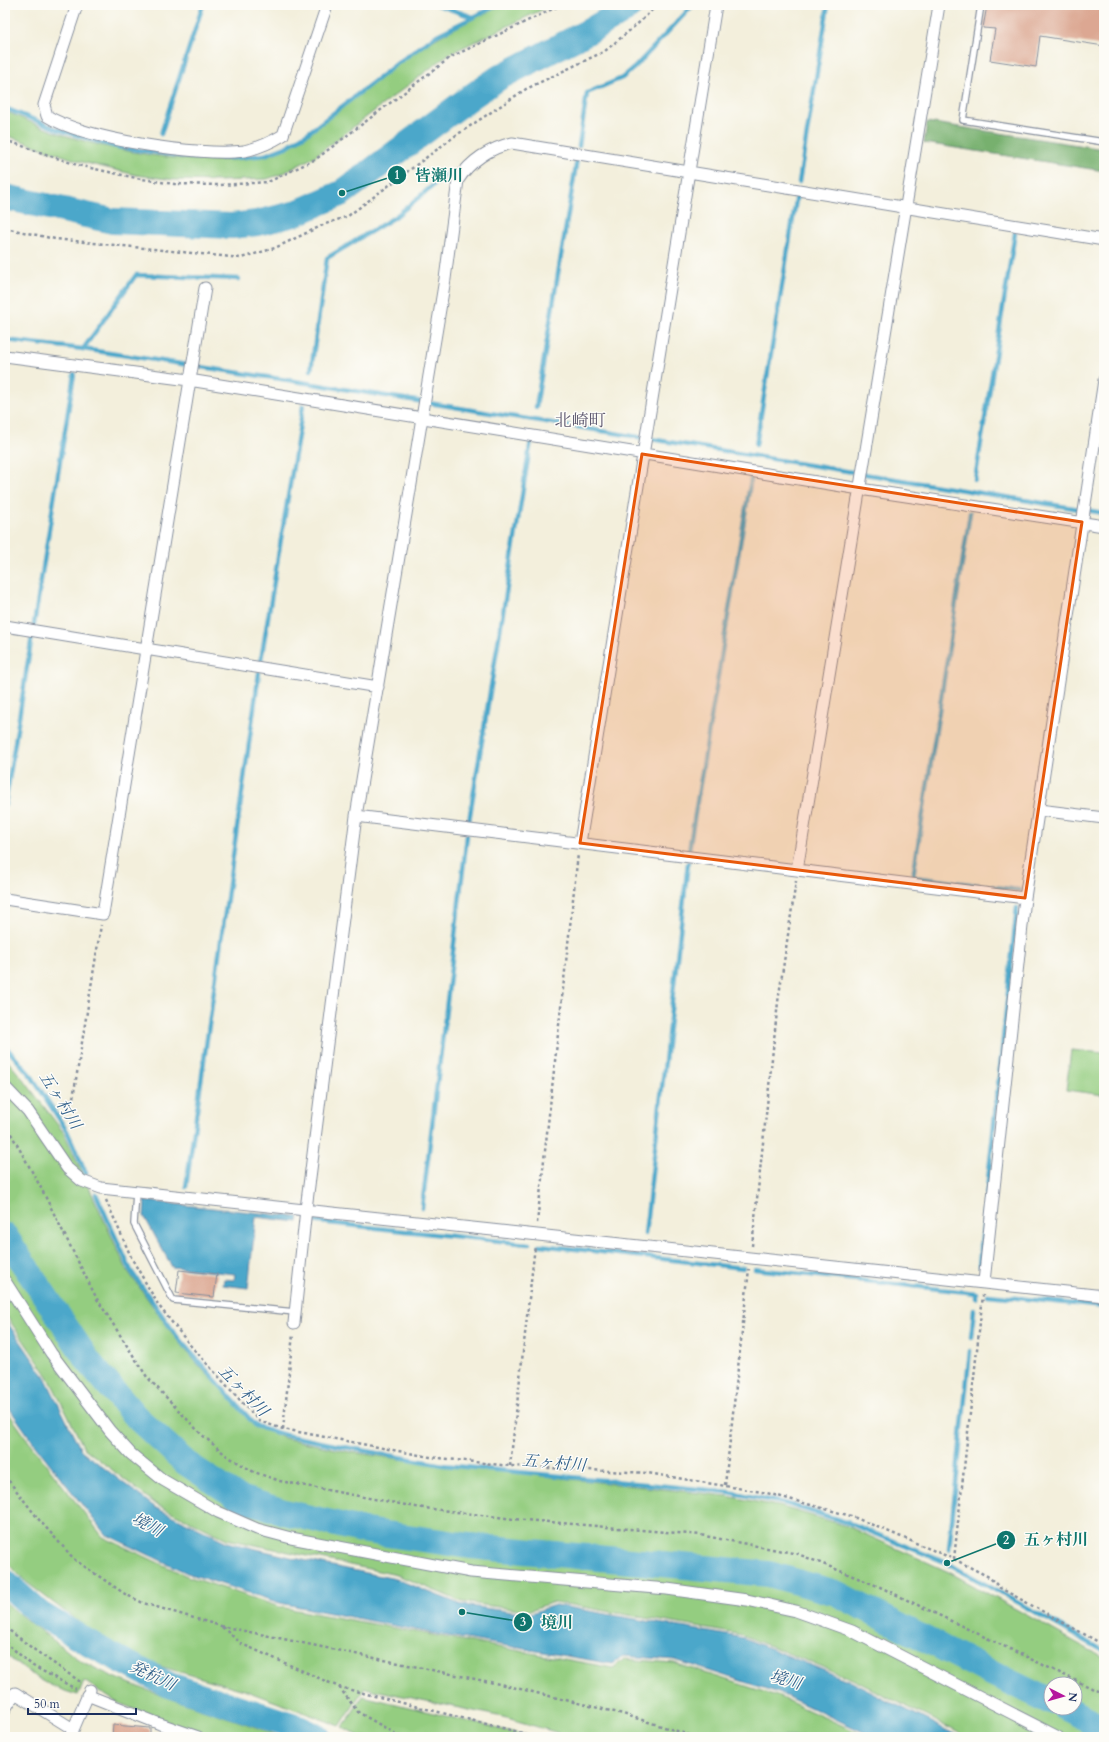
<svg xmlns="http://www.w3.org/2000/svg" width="1109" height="1742" viewBox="0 0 1109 1742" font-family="Cardo,'Noto Serif JP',serif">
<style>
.green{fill:#94cd80;stroke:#587e6f;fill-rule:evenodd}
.forest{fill:#77b06e;stroke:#497066}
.water{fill:#4ca7ca;stroke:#346b94}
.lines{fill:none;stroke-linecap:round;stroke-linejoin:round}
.stream{stroke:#4ca7ca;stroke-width:4.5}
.river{stroke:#4ca7ca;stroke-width:26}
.building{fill:#dca792}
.service-casing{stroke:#878f9d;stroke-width:8}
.minor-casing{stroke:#878f9d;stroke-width:13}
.path{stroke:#878f9d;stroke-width:2.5;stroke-dasharray:3 3;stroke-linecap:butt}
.service{stroke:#fff;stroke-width:5.5}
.minor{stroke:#fff;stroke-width:11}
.marked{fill:#e8590c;fill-opacity:0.2;stroke:#e8590c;stroke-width:3;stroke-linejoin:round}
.labels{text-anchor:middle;stroke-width:3;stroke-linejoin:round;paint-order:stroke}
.water-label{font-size:16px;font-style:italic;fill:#2f5f89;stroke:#fdfcf7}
.quarter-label{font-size:17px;fill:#5f5970;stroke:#fdfcf7}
.leader{fill:none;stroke:#0f766e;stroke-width:1.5}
.callout-dot{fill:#0f766e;stroke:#fdfcf7;stroke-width:1.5}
.mark-label{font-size:12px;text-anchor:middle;font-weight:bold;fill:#fff}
.callout-label{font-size:16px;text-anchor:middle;font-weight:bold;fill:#0f766e;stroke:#fdfcf7;stroke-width:3;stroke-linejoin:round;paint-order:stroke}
</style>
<rect width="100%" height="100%" fill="#fdfcf7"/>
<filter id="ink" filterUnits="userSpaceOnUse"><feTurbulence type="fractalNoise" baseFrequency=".025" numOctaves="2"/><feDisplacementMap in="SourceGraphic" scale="8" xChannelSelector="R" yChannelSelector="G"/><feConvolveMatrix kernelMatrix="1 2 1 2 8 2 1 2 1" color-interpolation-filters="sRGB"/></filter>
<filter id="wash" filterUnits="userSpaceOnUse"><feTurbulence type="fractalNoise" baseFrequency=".012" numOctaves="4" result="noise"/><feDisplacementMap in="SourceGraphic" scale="16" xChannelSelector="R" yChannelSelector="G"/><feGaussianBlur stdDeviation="0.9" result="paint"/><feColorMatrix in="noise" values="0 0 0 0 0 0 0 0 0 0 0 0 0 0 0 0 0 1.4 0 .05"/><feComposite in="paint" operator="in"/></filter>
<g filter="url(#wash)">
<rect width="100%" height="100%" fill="#f3efdc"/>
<path class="green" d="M503,5H552L449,54L314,157L282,174L267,179L220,181L175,180L136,175L78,161L5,135V111C22,118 38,126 55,132C112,152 232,175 286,148C302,141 315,128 328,118C352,100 376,80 400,62C433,38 465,22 503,5Z
M1071,1050L1104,1053V1095L1066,1090Z
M5,1058L23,1079L64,1133L127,1270L177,1340L202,1369L258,1426L284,1438L350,1452L442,1465L727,1496L782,1507L847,1526L949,1572L1104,1658V1737H967L852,1679L742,1635L554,1602L527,1611L462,1602L397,1575L227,1539L157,1505L84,1448L48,1376L5,1314ZM1051,1684H1075V1708H1051Z
M5,1408L32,1446L103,1537L187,1576L280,1607L613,1668L624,1659L674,1663L777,1696L868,1737H572L507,1718L365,1688L340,1726L244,1690L152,1664L88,1629L26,1582L5,1561Z
M5,1602C23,1618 41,1631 60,1645C68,1651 76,1659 85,1663C148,1696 217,1711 282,1737H213L175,1725L116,1702L84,1681L78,1695C48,1687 29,1674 5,1654Z
M363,1696L533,1737H361L343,1727Z"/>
<path class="forest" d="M927,122L1104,149V171L924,143Z"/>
<path class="water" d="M145,1201L299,1217L298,1222L256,1217L248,1288L223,1285L224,1279L234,1280L235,1274L172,1267L144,1216Z
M5,1319L45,1377L81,1450L156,1508L227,1542L303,1560L396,1579L462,1605L528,1614L555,1605L744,1638L850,1681L960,1737H874L779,1693L675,1660L623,1656L613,1664L431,1633L280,1603L187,1573L105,1534L35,1445L5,1402Z"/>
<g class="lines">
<path class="stream" d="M438,5L473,17
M5,108L57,129L117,147L191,157L235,158L265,155L286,147L308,133L399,62L437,35L498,5
M161,134L203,5
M579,146L587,93L622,78L635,67L693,5
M799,182L828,5
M5,340L83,349L307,383L1104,513
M83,349L136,275L239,279
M311,370L327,258L395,217L448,173
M536,407L577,159
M756,445L797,194
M975,480L1015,233
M970,513L913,877L1019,890
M34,624L74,374
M261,660L303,406
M5,805L32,636
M469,821L531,440
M689,850L751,478
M5,1046L32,1077L67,1131L86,1173
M186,1187L259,673
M96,1194L131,1271L178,1338L256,1426L285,1435L350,1448L443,1465L729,1492L784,1503L849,1523L947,1563L1104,1651
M422,1208L467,836
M310,1221L529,1244
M645,1234L688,863
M540,1245L743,1268
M979,1265L1017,908
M755,1269L976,1293V1298
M988,1295L1104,1307
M971,1337L974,1310
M949,1549L970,1351"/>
<path class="river" d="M5,197L113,221L232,226L257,223L294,214L342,193L472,96L500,77L591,30L625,10L631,5
M5,1236L89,1362L135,1416L186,1463L237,1497L284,1512L366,1531L470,1546L769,1574L836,1593L985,1670L1051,1702
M5,1582L40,1614L103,1651L169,1685L292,1725L318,1737
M1065,1708L1104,1727"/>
</g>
<g id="blocks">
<path class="building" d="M987,5H1104V46L1040,36L1036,67L990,60L995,29L983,28Z
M179,1270L217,1274L214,1297L176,1293Z
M113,1725L150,1728V1737H112Z"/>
</g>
</g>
<g filter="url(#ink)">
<use href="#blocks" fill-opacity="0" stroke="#878f9d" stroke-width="1"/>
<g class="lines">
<g class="service-casing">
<path id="service" d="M981,5L963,120L1104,142
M136,1192L134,1224L173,1300L295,1312"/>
</g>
<g class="minor-casing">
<path id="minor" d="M77,5L44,105L47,116C83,139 201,157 244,151C259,148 270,143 283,135L327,5
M5,356L189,380L860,489L1104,526
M5,626L378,687
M1039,810L1104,818
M356,816L1025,898
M580,843L716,5
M797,870L939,5
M5,899L103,914L205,288
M5,1087L28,1111L67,1168L82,1181L101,1188L1104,1296
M5,1281L51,1353L110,1431L131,1454L163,1480L218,1512L257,1529L291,1538L471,1572L667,1589L747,1600L796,1611L852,1631L1058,1737
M984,1282L1025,898L1104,380
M294,1323L306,1209L356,816L445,279L458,180C470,161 490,148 512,143L1104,240
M87,1695L160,1724L198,1737
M5,1709L15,1693L73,1729
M70,1737L90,1690"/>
</g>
<path class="path" d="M5,140L77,165L136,178L174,184L220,185L268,182L316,159L451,57L561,5
M5,228L55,239L241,258L275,248L323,225L348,216L455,136L526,89L605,51L641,21L657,5
M63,1104L73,1098L101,925
M5,1123L40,1186L97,1299L147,1377L201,1434L227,1456L254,1472L280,1481L416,1507L514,1519L700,1535L798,1554L880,1587L1104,1694
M106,1200L132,1259L159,1306L190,1345L259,1421L283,1429L430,1457L510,1466L648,1473L767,1493L851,1516L954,1559L989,1577L1000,1588L1104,1645
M537,1223L578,854
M752,1246L778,1002L796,881
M283,1429L293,1334
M510,1466L535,1246
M5,1476L40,1521L75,1560L125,1594L143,1603L221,1626L504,1685L623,1714L696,1737
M725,1485L749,1269
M954,1559L983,1295
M5,1627L36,1651L82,1683
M222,1627L242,1644L339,1687L538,1737
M5,1642L33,1666L76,1689
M339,1687L358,1712L401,1737"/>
<use href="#service" class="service"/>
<use href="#minor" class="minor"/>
</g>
</g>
<path class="marked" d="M642,454L1082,522L1025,898L580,843Z"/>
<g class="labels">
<g class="water-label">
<text transform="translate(61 1100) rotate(58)" y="6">五ヶ村川</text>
<text transform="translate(244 1390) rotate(46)" y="6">五ヶ村川</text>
<text transform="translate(554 1462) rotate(5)" y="6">五ヶ村川</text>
<text transform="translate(148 1524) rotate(28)" y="6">境川</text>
<text transform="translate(153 1675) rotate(25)" y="6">発杭川</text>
<text transform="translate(786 1679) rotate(16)" y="6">境川</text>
</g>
<g class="quarter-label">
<text x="580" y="426">北崎町</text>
</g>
</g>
<path class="leader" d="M342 193L397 175M947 1563L1006 1540M462 1612L523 1622"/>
<g class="callout-dot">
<circle cx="342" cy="193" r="4"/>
<circle cx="947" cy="1563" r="4"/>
<circle cx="462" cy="1612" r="4"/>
<circle cx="397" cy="175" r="10"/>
<circle cx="1006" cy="1540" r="10"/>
<circle cx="523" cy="1622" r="10"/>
</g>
<g class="mark-label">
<text x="397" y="179">1</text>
<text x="1006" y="1544">2</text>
<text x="523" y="1626">3</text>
</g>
<g class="callout-label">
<text x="439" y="181">皆瀬川</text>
<text x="1056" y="1545">五ヶ村川</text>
<text x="557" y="1628">境川</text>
</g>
<rect width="1109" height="1742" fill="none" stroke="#fdfcf7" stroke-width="20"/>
<g transform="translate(1063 1696) rotate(96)"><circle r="19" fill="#fdfcf7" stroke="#a3aaba"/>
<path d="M0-3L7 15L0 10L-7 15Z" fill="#b5179e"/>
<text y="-6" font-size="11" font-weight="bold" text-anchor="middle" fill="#1b2f5e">N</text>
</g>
<path d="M28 1708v6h108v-6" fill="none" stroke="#1b2f5e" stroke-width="2"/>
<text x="34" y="1708" font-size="12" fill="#1b2f5e" stroke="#fdfcf7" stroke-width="3" paint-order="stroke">50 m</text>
</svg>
